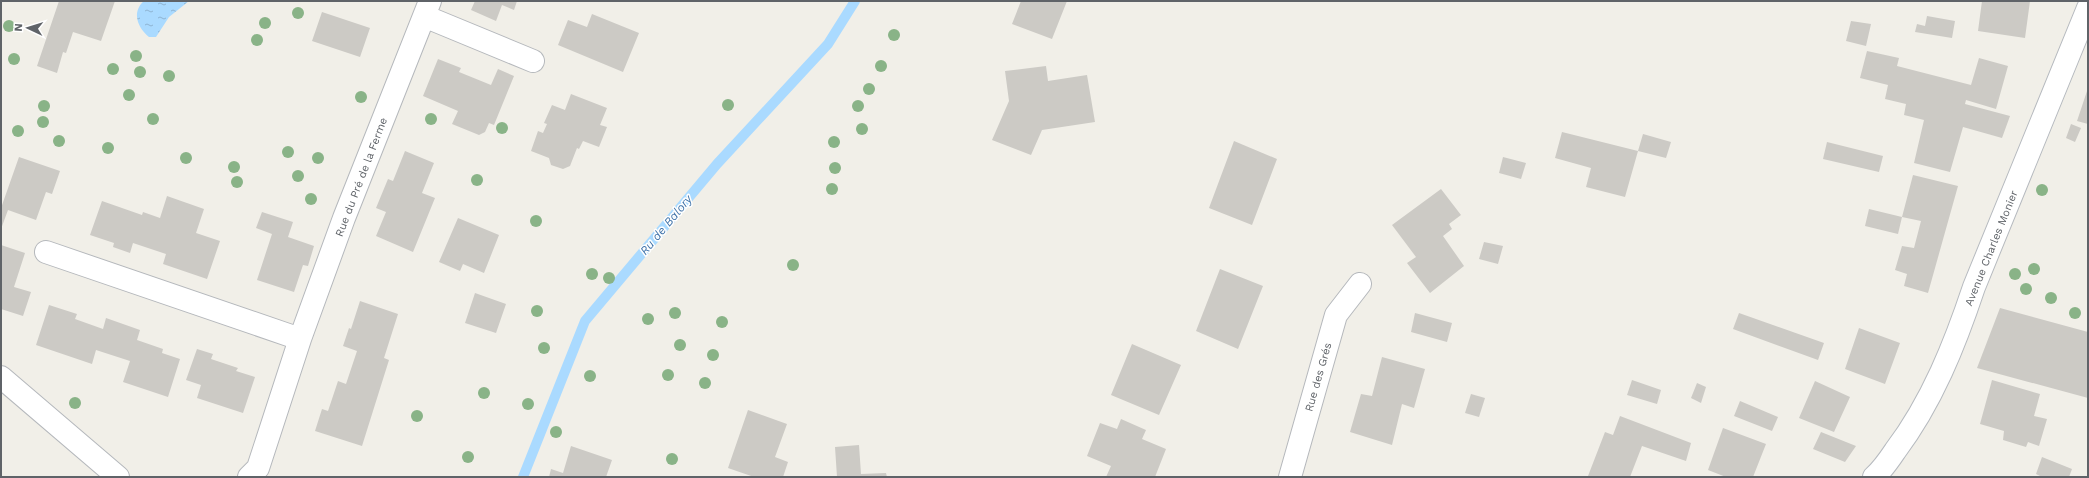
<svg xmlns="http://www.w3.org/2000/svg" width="2089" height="478" viewBox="0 0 2089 478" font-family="'Work Sans',sans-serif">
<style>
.water{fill:url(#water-ripples)}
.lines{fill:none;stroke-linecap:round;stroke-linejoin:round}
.stream{stroke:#aadaff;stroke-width:10}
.building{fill:#cccac5}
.street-casing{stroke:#b5b8bc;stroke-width:24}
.secondary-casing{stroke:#b6babf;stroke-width:24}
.street{stroke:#fff;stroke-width:22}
.secondary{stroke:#fff;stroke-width:22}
.tree{fill:#89b387}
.labels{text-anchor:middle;stroke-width:3;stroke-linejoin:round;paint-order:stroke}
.street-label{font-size:11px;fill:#5f6368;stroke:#fff}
.water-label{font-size:12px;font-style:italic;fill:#4174aa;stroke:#fff}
</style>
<defs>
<pattern id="water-ripples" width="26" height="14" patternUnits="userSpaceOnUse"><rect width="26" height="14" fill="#aadaff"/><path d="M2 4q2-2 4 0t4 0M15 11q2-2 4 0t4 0" fill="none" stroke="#8eb4d2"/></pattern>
</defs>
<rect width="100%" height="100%" fill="#f1efe8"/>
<path class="water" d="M144,1H189L169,17L156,37H149C138,28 131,12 144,1Z"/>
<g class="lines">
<path class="stream" d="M523,477L585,321L717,164L828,44L855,1"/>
</g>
<path class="building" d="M59,1H115L101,41L73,32L66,53L63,52L57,73L37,66Z
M475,1H517L514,10L502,5L496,21L471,10Z
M1021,1H1067L1052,39L1012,24Z
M1982,1H2030L2025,38L1978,31Z
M322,12L370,28L360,57L312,41Z
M592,14L639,33L623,72L558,45L568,20L587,27Z
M1927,16L1955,21L1952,38L1915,32L1917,24L1925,26Z
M1851,21L1871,24L1866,46L1846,41Z
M1867,51L1899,58L1897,66L1971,85L1979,58L2008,66L1996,109L1966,100L1965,104L2010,116L2002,138L1963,127L1950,172L1914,163L1924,120L1904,115L1906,104L1885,99L1888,85L1860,78Z
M438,59L461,68L459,72L491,85L498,69L514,76L494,125L489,123L485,132L479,135L452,124L458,111L423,96Z
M1046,66L1048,81L1087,75L1095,122L1042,130L1031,155L992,140L1009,101L1005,71Z
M2088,88V124L2077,121Z
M571,94L607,108L600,125L607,127L599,147L583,141L579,149L577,148L570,166L563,169L551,165L549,158L531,151L538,131L543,133L547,124L544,123L552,105L565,110Z
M2071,124L2081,128L2075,142L2066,138Z
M1562,132L1638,151L1625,197L1586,187L1591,168L1555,158Z
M1643,134L1671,142L1666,158L1638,151Z
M1234,141L1277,159L1252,225L1209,208Z
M1827,142L1883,156L1879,172L1823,159Z
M405,151L434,163L422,193L435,198L413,252L376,236L386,212L376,208L388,179L393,181Z
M19,157L60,171L52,194L46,192L36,220L8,210L1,229V208Z
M1503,157L1526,163L1521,179L1499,173Z
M1913,175L1958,186L1928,293L1904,286L1907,274L1895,270L1902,246L1914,248L1921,221L1902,217Z
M1441,189L1461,215L1449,224L1452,229L1443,236L1464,266L1430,293L1407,263L1416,257L1392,225Z
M167,196L204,209L196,233L220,241L207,279L163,264L166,254L133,243L130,253L113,247L114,243L90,235L102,201L142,215L143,212L160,218Z
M1869,209L1902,217L1898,234L1865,226Z
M262,212L293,222L288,237L314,246L308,266L303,265L294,292L257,280L272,234L256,228Z
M458,218L499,235L484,273L463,264L460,271L439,262Z
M1484,242L1503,246L1498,264L1479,259Z
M1,245L25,253L14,287L31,292L23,316L1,309Z
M1220,269L1263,286L1238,349L1196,331Z
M475,293L506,304L496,333L465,323Z
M360,301L398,314L384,358L389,360L362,446L315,431L322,409L328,411L338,381L346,384L357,351L343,346L349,328L351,329Z
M49,305L77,314L75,319L103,329L106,318L140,330L137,340L163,349L162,353L180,359L168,397L123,382L130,361L96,350L92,364L36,345Z
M2000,308L2088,332V398L1977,368Z
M1415,313L1452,323L1447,342L1411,332Z
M1739,313L1824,343L1818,360L1733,329Z
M1859,328L1900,343L1885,384L1845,369Z
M1132,344L1181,365L1159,415L1111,395Z
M197,349L213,354L211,359L238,368L236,371L255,377L243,413L197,398L201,385L186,380Z
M1382,357L1425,369L1414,408L1402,404L1392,445L1350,432L1361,394L1372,396Z
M1632,380L1661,390L1657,404L1627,395Z
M1992,380L2040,394L2034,416L2047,419L2039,446L2028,442L2026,447L2003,440L2004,431L1980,424Z
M1815,381L1850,397L1834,432L1799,418Z
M1697,383L1706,387L1701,403L1691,398Z
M1471,394L1485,398L1479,417L1465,413Z
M1740,401L1778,417L1772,431L1734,416Z
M748,410L787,424L775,457L788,462L783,477H754L728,468Z
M1620,416L1691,443L1686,461L1642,446L1630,477L1588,476L1605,432L1613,435Z
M1121,419L1146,430L1142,439L1166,449L1155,477H1106L1111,466L1087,456L1100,423L1117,429Z
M1723,428L1766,444L1753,477H1726L1708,470Z
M1821,432L1856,446L1845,462L1813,449Z
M859,445L861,474L886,473L887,477H837L835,447Z
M571,446L612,460L606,477H549L551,469L563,473Z
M2042,457L2072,469L2069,477H2042L2036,474Z"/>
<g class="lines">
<g class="street-casing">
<path id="street" d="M424,16L533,61
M46,252L300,339
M1,377L118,477
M249,477L258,468L300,339L344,218L430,1
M1290,477L1336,315L1360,284"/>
</g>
<g class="secondary-casing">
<path id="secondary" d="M1874,477C1882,470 1889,460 1895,451C1932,402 1955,344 1974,287L2088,8"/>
</g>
<use href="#street" class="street"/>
<use href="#secondary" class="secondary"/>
</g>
<g class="tree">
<circle cx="298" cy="13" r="6"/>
<circle cx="265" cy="23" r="6"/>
<circle cx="9" cy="26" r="6"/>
<circle cx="894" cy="35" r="6"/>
<circle cx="257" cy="40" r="6"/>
<circle cx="136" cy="56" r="6"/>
<circle cx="14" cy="59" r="6"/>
<circle cx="881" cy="66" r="6"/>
<circle cx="113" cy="69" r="6"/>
<circle cx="140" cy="72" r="6"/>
<circle cx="169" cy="76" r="6"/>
<circle cx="869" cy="89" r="6"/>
<circle cx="129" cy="95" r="6"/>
<circle cx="361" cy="97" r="6"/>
<circle cx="728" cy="105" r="6"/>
<circle cx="44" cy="106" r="6"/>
<circle cx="858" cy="106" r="6"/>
<circle cx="153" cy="119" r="6"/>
<circle cx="431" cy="119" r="6"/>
<circle cx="43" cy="122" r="6"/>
<circle cx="502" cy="128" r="6"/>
<circle cx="862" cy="129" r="6"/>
<circle cx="18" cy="131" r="6"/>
<circle cx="59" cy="141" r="6"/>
<circle cx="834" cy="142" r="6"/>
<circle cx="108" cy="148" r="6"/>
<circle cx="288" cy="152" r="6"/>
<circle cx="186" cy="158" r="6"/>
<circle cx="318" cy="158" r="6"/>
<circle cx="234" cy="167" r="6"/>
<circle cx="835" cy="168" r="6"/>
<circle cx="298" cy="176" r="6"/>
<circle cx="477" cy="180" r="6"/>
<circle cx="237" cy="182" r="6"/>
<circle cx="832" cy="189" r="6"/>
<circle cx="2042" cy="190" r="6"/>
<circle cx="311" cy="199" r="6"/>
<circle cx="536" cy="221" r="6"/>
<circle cx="793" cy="265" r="6"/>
<circle cx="2034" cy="269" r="6"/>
<circle cx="592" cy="274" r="6"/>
<circle cx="2015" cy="274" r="6"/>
<circle cx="609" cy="278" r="6"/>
<circle cx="2026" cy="289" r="6"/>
<circle cx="2051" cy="298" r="6"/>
<circle cx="537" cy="311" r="6"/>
<circle cx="675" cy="313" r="6"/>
<circle cx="2075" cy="313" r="6"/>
<circle cx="648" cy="319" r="6"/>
<circle cx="722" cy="322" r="6"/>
<circle cx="680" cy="345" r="6"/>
<circle cx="544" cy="348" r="6"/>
<circle cx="713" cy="355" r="6"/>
<circle cx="668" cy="375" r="6"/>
<circle cx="590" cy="376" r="6"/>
<circle cx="705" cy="383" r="6"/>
<circle cx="484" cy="393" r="6"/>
<circle cx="75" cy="403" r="6"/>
<circle cx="528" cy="404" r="6"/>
<circle cx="417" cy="416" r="6"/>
<circle cx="556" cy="432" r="6"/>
<circle cx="468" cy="457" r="6"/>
<circle cx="672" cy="459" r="6"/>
</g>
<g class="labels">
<g class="street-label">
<text transform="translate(361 177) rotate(-69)" y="4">Rue du Pré de la Ferme</text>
<text transform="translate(1991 248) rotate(-68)" y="4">Avenue Charles Monier</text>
<text transform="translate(1318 377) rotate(-74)" y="4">Rue des Grés</text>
</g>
<g class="water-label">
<text transform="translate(666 225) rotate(-50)" y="4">Ru de Balory</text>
</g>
</g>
<rect width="2089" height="478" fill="none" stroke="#5f6368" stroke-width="4"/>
<g transform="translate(28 28) rotate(274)" stroke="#ffffff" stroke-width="3" paint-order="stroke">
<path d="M0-3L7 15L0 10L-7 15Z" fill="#5f6368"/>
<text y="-6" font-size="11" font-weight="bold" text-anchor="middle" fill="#5f6368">N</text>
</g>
</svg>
